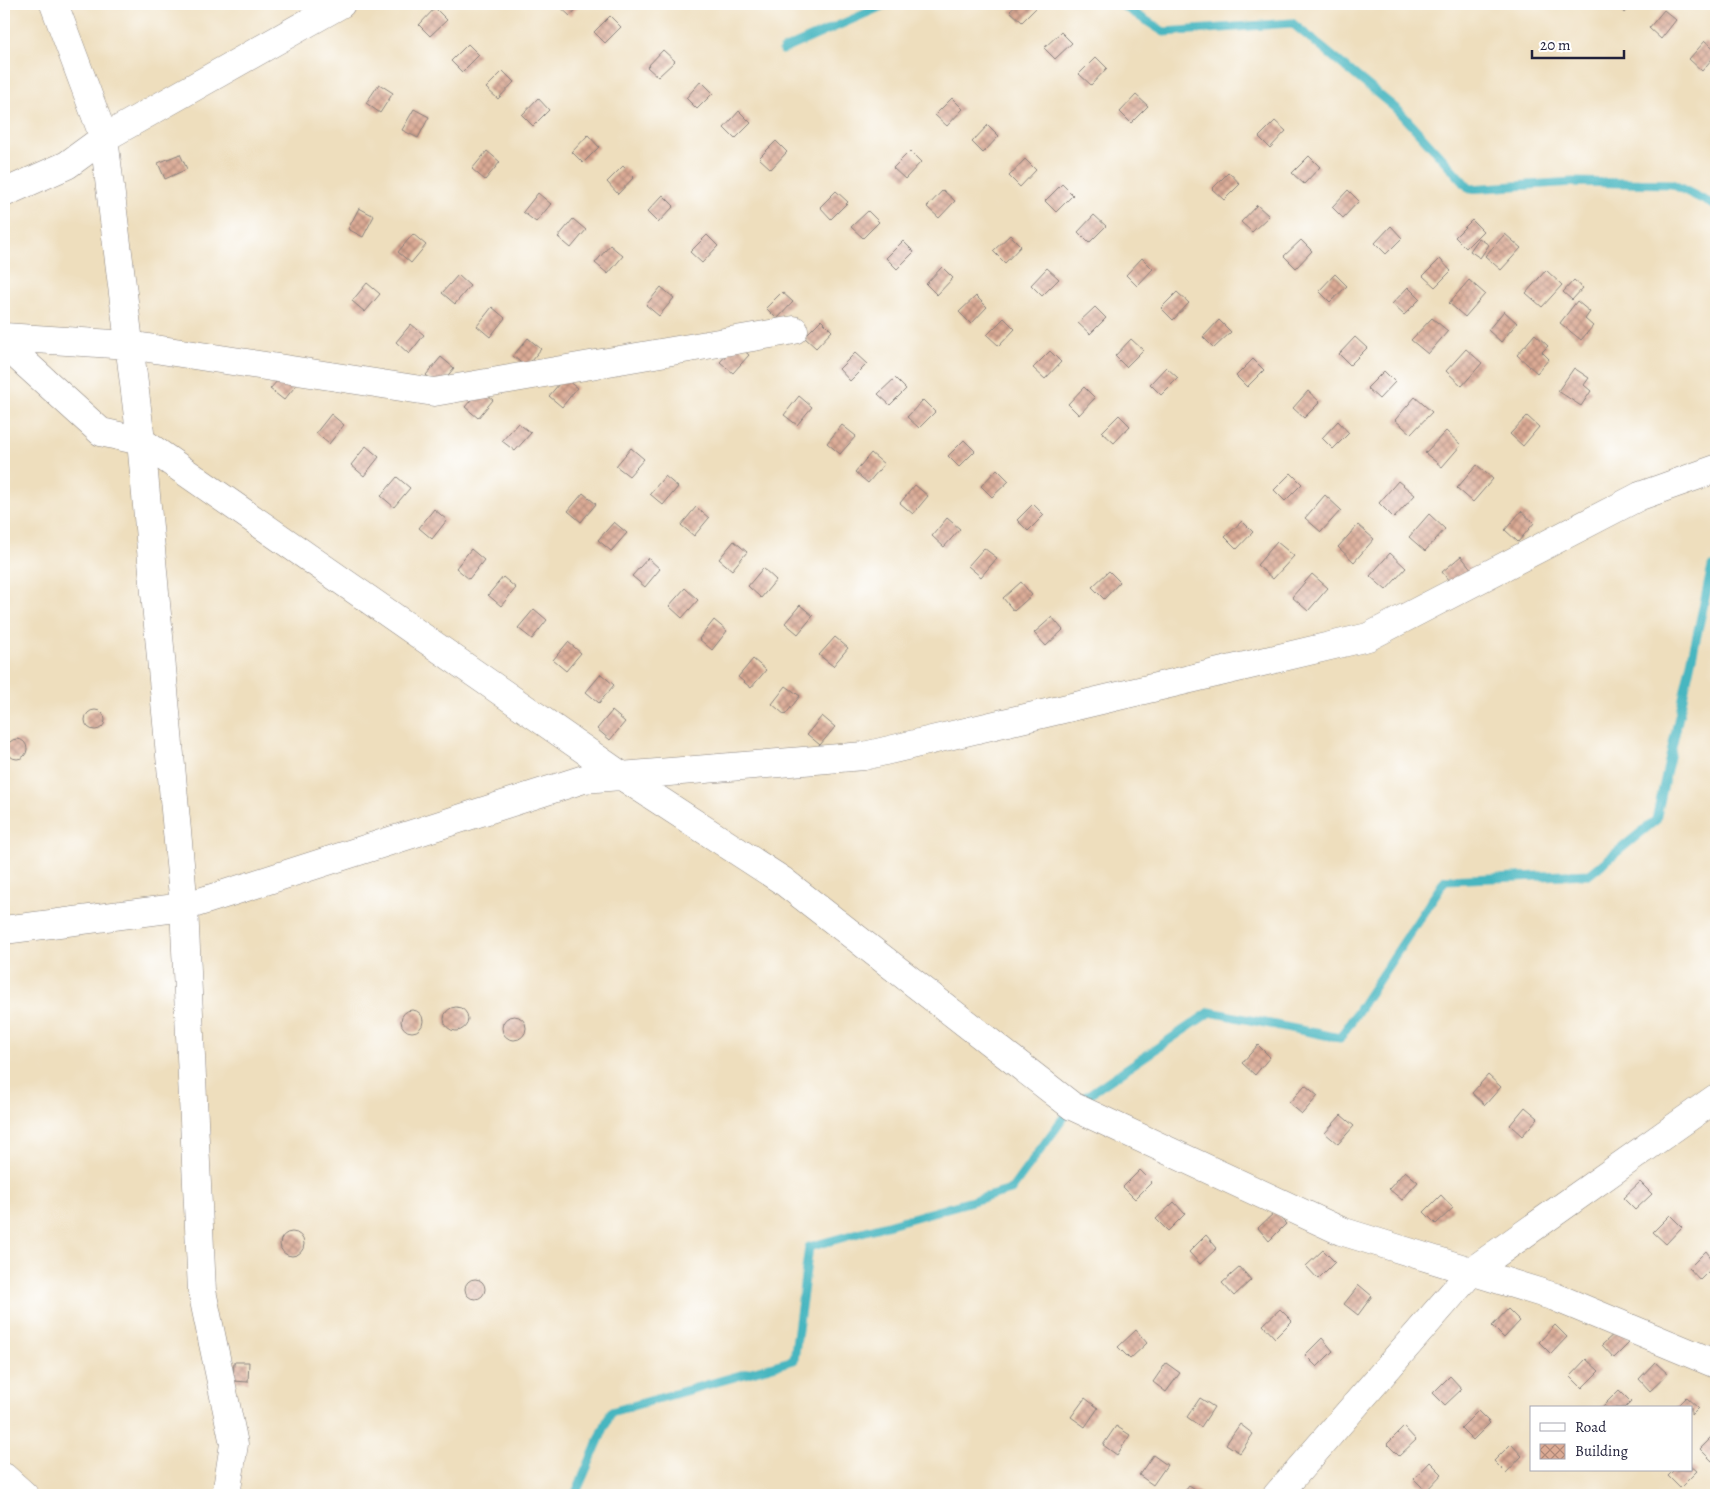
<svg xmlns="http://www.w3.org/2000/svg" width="1720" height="1499" viewBox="0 0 1720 1499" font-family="Alegreya,serif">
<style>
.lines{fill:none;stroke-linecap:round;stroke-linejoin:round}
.stream{stroke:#47b6c0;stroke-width:9}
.building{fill:url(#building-cross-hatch)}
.minor-casing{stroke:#88807c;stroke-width:29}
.minor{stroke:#fff;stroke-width:28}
</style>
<defs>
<pattern id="building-cross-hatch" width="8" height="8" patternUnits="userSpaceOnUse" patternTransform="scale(1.25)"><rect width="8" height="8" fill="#dbaa94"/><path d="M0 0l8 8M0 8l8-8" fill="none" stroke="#b18a7a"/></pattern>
</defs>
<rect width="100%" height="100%" fill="#fff"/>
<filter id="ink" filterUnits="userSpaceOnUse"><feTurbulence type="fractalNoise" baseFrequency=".02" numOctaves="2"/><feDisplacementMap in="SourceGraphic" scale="10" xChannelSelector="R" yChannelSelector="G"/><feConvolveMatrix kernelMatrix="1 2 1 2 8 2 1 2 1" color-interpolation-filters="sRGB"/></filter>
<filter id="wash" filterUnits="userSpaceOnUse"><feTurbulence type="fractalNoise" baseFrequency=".0096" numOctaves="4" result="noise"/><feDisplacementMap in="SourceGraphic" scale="20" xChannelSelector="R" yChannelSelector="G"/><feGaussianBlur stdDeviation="1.12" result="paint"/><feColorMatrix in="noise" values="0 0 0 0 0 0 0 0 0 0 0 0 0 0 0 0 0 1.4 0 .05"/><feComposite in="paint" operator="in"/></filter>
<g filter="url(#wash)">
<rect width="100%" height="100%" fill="#eedebd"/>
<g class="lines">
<path class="stream" d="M1120,4L1164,32L1292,23L1400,112L1470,189L1573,182L1672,184L1716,206
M783,50L887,4
M575,1495L611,1412L794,1360L809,1247L1011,1190L1072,1106L1210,1012L1340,1038L1445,880L1590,874L1656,820L1712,567H1716"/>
</g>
<g id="blocks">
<path class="building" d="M557,4H581L570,16Z
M1018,4H1037L1038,6L1022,22L1010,11Z
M1615,4H1633L1625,13Z
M435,8L447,20L430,36L419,25Z
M1664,10L1676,20L1661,39L1649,28Z
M610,16L621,27L605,43L594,32Z
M1061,32L1072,43L1055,59L1044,48Z
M1705,41L1716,50V54L1702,71L1689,59Z
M468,44L479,55L462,72L451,61Z
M663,50L675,61L658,77L647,67Z
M1096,57L1107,68L1091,85L1079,74Z
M503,71L514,82L498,99L486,88Z
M701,81L713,93L697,109L686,98Z
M379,84L393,93L380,113L366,103Z
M1136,95L1148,106L1131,123L1120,112Z
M538,98L549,110L533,126L522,115Z
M952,98L963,109L947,126L935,115Z
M414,109L429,117L418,138L402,130Z
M739,111L751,123L735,139L724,128Z
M1275,121L1286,131L1270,148L1259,137Z
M988,125L999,136L983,153L972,142Z
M588,135L599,147L583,163L572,152Z
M776,141L787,152L771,169L759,158Z
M487,151L500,162L485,180L472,169Z
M910,151L921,162L905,179L893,168Z
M180,154L187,169L165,179L158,163Z
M1309,156L1320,167L1304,184L1292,173Z
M1025,159L1036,170L1020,187L1009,176Z
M623,166L634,177L618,194L607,182Z
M1229,172L1240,184L1224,200L1212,189Z
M1062,184L1073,195L1056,212L1045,201Z
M943,190L955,201L939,218L927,207Z
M1348,190L1359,201L1343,218L1332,207Z
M836,191L848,202L831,219L820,207Z
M538,193L551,204L536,222L523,212Z
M663,195L674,206L658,223L647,212Z
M1257,205L1269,216L1252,232L1241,222Z
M359,208L374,216L363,237L348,229Z
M868,211L879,222L863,238L851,227Z
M1094,215L1106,226L1089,243L1078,232Z
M573,219L586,230L571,248L558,237Z
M1472,220L1483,231L1466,248L1455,237Z
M1391,226L1402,238L1386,254L1375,243Z
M413,234L426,245L411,263L398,252Z
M1505,234L1521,248L1501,270L1485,256Z
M707,235L718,246L702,263L690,252Z
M1010,235L1021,246L1005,263L993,251Z
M1479,238L1489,245L1480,258L1470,251Z
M1301,240L1312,251L1296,268L1284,256Z
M903,241L914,252L897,269L886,258Z
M610,245L623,256L608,274L595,263Z
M1142,258L1153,269L1137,286L1126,275Z
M1440,259L1451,271L1435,287L1423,276Z
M942,267L953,278L937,295L926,284Z
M1047,268L1059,279L1042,296L1031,285Z
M1546,270L1562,285L1542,307L1526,293Z
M1335,274L1347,286L1330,302L1319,291Z
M458,275L470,286L455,304L442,293Z
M1469,280L1485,294L1465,317L1449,303Z
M1574,280L1583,288L1572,300L1563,292Z
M367,283L380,294L365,312L352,301Z
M661,287L674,298L659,316L646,305Z
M1408,287L1420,299L1404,315L1392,304Z
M782,292L793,302L777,319L766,308Z
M1177,292L1189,303L1173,320L1161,308Z
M976,296L987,307L971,324L959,312Z
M1577,301L1590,312L1585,319L1593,326L1581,340L1560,323Z
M492,307L505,318L490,337L477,326Z
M1095,307L1106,318L1090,334L1078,323Z
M1504,311L1517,323L1501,342L1488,330Z
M1004,318L1015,329L999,346L987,335Z
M1432,318L1448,331L1428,354L1411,340Z
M821,320L832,331L816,348L804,337Z
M1219,320L1231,332L1214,348L1203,337Z
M411,324L424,335L409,354L396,342Z
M1535,334L1548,346L1542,352L1549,359L1537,373L1517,355Z
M1355,337L1367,348L1350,365L1339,354Z
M528,338L541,349L526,367L513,356Z
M1131,339L1143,350L1126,367L1115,356Z
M736,344L749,355L733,373L720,362Z
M1466,349L1482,363L1462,386L1446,371Z
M1050,351L1061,362L1045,379L1033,368Z
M855,353L867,364L850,381L839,369Z
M441,357L454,368L439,386L426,375Z
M1253,359L1264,370L1247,387L1236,376Z
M1166,367L1178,378L1161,395L1150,384Z
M1574,368L1589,378L1584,385L1591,391L1581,406L1558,391Z
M286,371L299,382L284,400L270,389Z
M1384,371L1395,382L1379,399L1367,388Z
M564,378L577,388L562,407L549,396Z
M895,378L906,389L890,405L878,394Z
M1084,387L1095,398L1079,415L1068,404Z
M480,389L493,400L478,418L465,407Z
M1308,391L1320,402L1304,418L1293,408Z
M799,396L812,407L797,425L784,415Z
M1415,397L1432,412L1411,434L1395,420Z
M923,400L935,412L919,428L907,417Z
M331,414L344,425L329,444L316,433Z
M1119,415L1130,426L1114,443L1102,432Z
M1527,416L1539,427L1523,446L1510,434Z
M1338,421L1349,433L1333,449L1322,438Z
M518,423L531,433L515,451L502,441Z
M842,425L856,436L840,454L827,443Z
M1446,431L1461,445L1442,467L1425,453Z
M964,440L975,451L959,467L948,456Z
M366,446L379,457L364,476L351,465Z
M631,448L644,459L629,476L616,466Z
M871,453L884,464L868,483L855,472Z
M1477,465L1493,479L1473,502L1457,488Z
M997,469L1009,481L992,497L981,486Z
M1291,473L1302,484L1285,501L1274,490Z
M665,476L678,487L663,505L650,494Z
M397,477L410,488L394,507L381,496Z
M1398,481L1415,495L1394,518L1379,503Z
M915,485L928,496L913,514L900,503Z
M583,493L596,504L581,522L568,511Z
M1325,495L1341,510L1321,532L1305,518Z
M1033,504L1044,515L1028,531L1017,520Z
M696,507L709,518L694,536L681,525Z
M434,509L447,520L432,539L419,528Z
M1521,511L1534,523L1518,542L1505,530Z
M1429,514L1445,529L1425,551L1409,537Z
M947,518L960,529L944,547L932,536Z
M1242,521L1253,532L1237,549L1225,537Z
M614,522L627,533L611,551L598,540Z
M1358,525L1374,539L1354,562L1338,547Z
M734,541L747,552L732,570L719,559Z
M1277,542L1294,556L1273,579L1257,565Z
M984,548L997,558L981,577L968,566Z
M471,549L484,560L469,579L456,568Z
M1390,553L1406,568L1386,590L1370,576Z
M1461,556L1472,570L1452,585L1442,572Z
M648,558L660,569L645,587L632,576Z
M763,568L776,580L761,598L748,586Z
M1109,571L1120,582L1104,599L1092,587Z
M1312,574L1328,588L1308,611L1292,597Z
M503,577L516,588L501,606L488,595Z
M1021,582L1032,595L1014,611L1003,598Z
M685,588L698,600L682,618L669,606Z
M800,605L813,616L798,634L785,623Z
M534,609L547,620L532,639L518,628Z
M1052,617L1063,630L1046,646L1034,633Z
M714,620L727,631L712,650L699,639Z
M835,637L848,648L833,666L819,655Z
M568,642L581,653L566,671L553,660Z
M753,659L766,670L751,688L738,677Z
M601,674L614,685L599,703L586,692Z
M786,686L800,696L785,715L772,704Z
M85 720a10 10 0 1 1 20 0a10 10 0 1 1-20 0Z
M612,711L625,722L610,740L597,729Z
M822,716L835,727L820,745L807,734Z
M7 749a10 10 0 1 1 20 0a10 10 0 1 1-20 0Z
M444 1019a12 12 0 1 1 24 0a12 12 0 1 1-24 0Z
M401 1021a11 11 0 1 1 22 0a11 11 0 1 1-22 0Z
M502 1028a12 12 0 1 1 24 0a12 12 0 1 1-24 0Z
M1258,1045L1270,1057L1255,1075L1242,1063Z
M1488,1075L1501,1087L1485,1105L1472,1093Z
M1305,1085L1318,1096L1302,1114L1289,1103Z
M1525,1107L1538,1118L1522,1136L1510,1125Z
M1341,1115L1354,1126L1338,1144L1325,1133Z
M1140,1170L1152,1182L1135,1199L1123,1187Z
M1405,1171L1418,1182L1402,1200L1389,1189Z
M1640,1182L1652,1194L1635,1210L1623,1198Z
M1441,1195L1453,1208L1436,1224L1424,1212Z
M1174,1202L1185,1214L1168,1231L1156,1219Z
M1275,1212L1286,1224L1269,1241L1258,1228Z
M1670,1215L1682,1227L1666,1244L1653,1232Z
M280 1244a12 12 0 1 1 24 0a12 12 0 1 1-24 0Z
M1206,1235L1217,1248L1200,1264L1189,1252Z
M1323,1250L1335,1262L1318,1279L1306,1266Z
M1706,1251L1716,1264L1700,1280L1689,1268Z
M1240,1267L1251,1280L1234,1296L1222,1283Z
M465 1289a10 10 0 1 1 20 0a10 10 0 1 1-20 0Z
M1359,1285L1372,1296L1358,1315L1344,1304Z
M1280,1309L1292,1321L1275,1338L1263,1325Z
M1508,1309L1520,1321L1504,1338L1492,1326Z
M1555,1325L1567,1337L1551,1354L1539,1342Z
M1619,1329L1631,1341L1614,1358L1602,1345Z
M1136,1330L1147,1343L1130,1359L1118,1347Z
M1322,1338L1333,1351L1317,1367L1305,1355Z
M1586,1359L1599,1371L1582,1388L1570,1376Z
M234,1362H249L248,1382L233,1381Z
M1655,1362L1668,1374L1650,1391L1639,1379Z
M1166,1363L1180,1373L1166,1392L1153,1382Z
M1450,1376L1462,1389L1445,1405L1433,1393Z
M1619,1390L1631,1402L1625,1408H1601Z
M1686,1397L1698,1408L1691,1415V1408H1675Z
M1085,1398L1098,1408L1085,1427L1071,1417Z
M1200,1398L1214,1407L1201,1427L1187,1417Z
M1478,1411L1490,1423L1473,1440L1461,1428Z
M1240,1424L1253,1434L1240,1453L1226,1444Z
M1116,1426L1130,1435L1117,1455L1103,1445Z
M1404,1427L1416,1440L1399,1456L1387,1444Z
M1716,1433V1457L1712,1461L1700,1449Z
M1511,1444L1522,1456L1506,1473L1494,1461Z
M1153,1455L1167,1465L1153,1485L1139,1475Z
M1430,1462L1442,1474L1426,1491L1414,1479Z
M1691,1466L1697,1471L1680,1488L1668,1476L1674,1470H1691Z
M1189,1486L1203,1495H1182Z"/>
</g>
</g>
<g filter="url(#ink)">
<use href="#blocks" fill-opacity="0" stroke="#88807c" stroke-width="1"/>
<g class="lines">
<g class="minor-casing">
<path id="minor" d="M54,4L104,138L141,441L184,907L202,1291L234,1444L226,1495
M4,193L67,165L104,138L341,4
M4,337L129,345L434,392L794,330
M4,344L101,432L141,441L622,776L783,881L1072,1106L1341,1231L1555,1297L1716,1364
M4,930L184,907L584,779L864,756L1368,637L1640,496L1716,469
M4,1477L24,1495
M1277,1495L1472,1271L1716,1098"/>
</g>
<use href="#minor" class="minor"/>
</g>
</g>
<rect width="1720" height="1499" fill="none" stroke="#fff" stroke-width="20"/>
<rect x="1530" y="1406" width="162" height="65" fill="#ffffff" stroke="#a7a7b1"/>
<rect x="1540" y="1423" width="25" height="8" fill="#ffffff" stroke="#a7a7b1"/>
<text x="1575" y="1432" font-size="15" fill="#22223b">Road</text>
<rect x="1540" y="1444" width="25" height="15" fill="url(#building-cross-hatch)" stroke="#a7a7b1"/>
<text x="1575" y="1456" font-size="15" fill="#22223b">Building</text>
<path d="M1532 50v8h92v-8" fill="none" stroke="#22223b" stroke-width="2.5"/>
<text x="1540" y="50" font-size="15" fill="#22223b" stroke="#ffffff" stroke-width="4" paint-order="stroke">20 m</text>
</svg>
